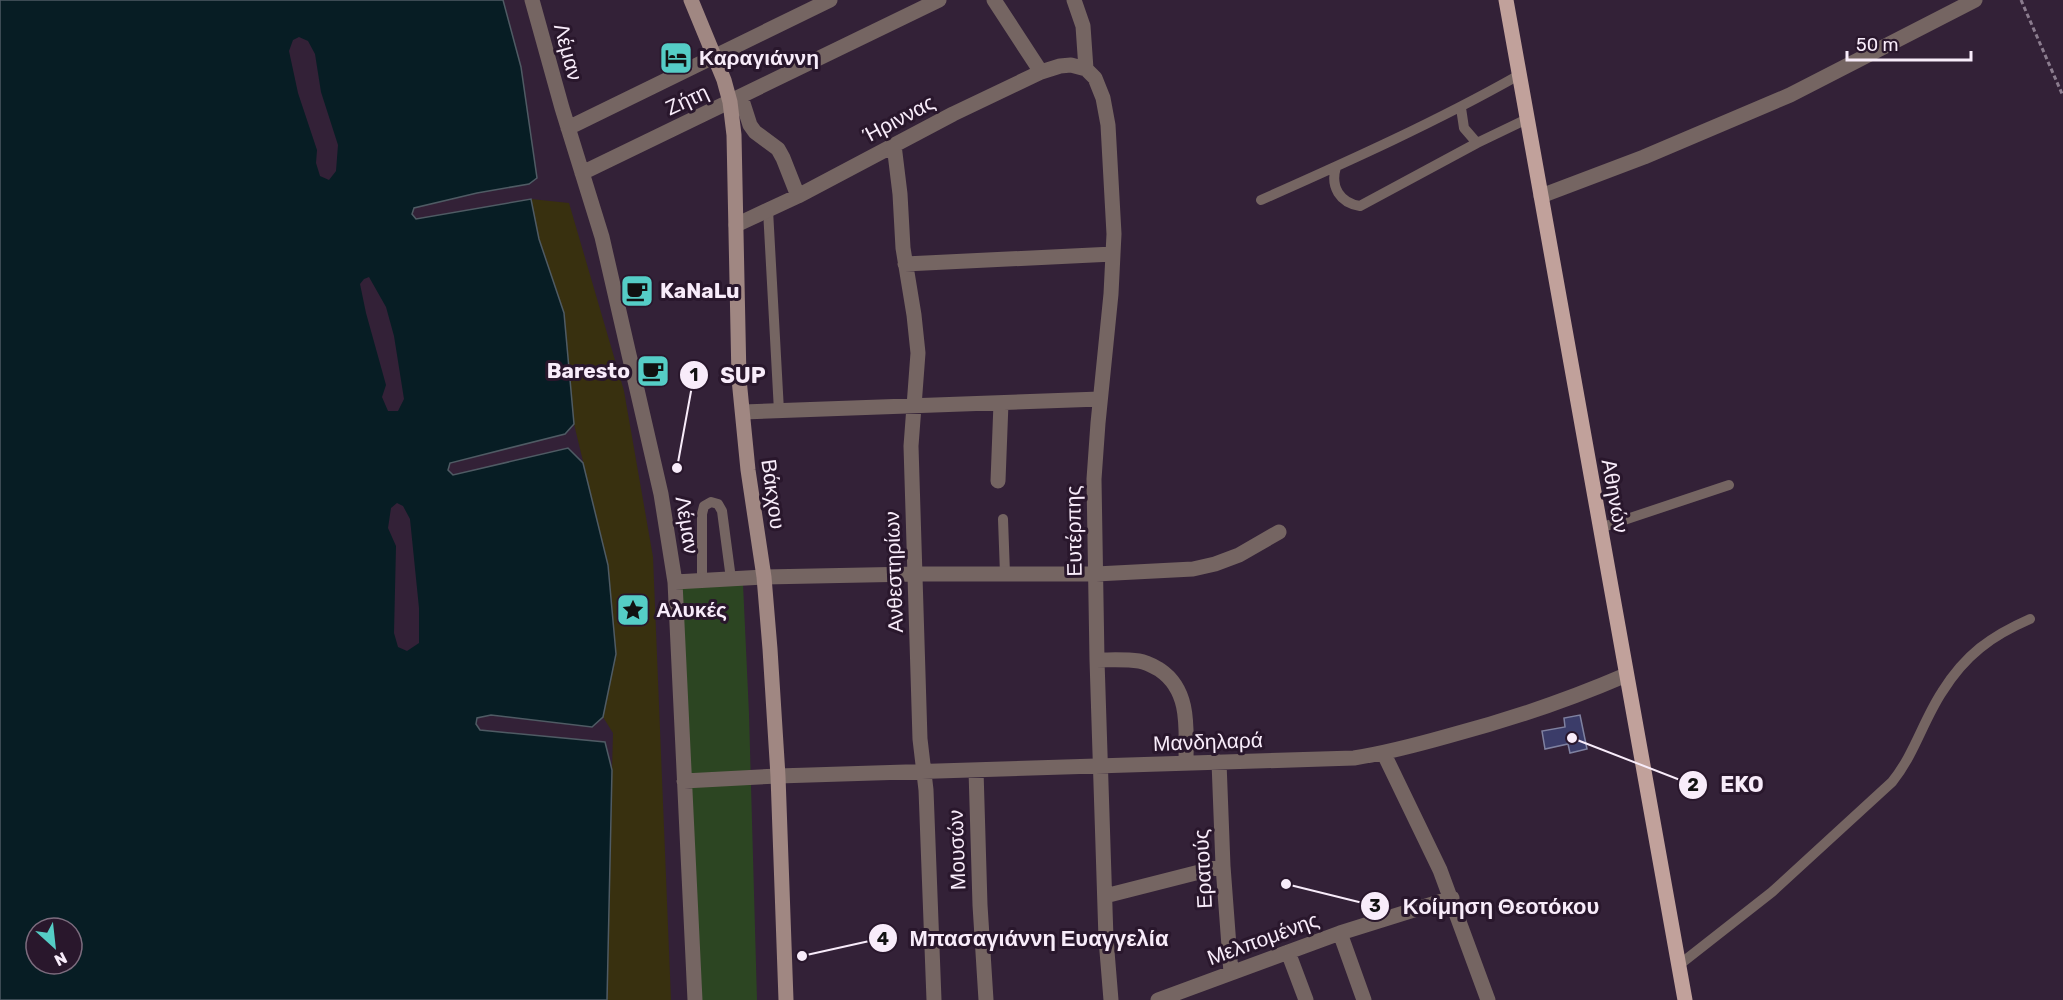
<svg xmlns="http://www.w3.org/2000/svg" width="2063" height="1000" viewBox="0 0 2063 1000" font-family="Rubik,sans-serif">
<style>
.green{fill:#2c4522}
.sand{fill:#38300f}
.water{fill:#071d24;stroke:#4f5b64;stroke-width:1.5;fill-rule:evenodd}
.pier{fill:#332137}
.building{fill:#3b3c69;stroke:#7f81a0;stroke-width:1.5}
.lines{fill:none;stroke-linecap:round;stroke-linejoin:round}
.path{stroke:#8b7c8e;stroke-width:3;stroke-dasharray:4.5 3;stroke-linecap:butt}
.lane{stroke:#756562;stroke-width:10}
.street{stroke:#756562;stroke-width:15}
.secondary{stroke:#a08782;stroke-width:15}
.primary{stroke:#c1a19b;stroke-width:15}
.labels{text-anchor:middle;stroke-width:6;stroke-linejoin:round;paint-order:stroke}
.street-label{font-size:21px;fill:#f8ecfa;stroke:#29172c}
.poi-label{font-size:21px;font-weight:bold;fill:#f8ecfa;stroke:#29172c;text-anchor:start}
.leader{fill:none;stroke:#f8ecfa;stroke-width:2}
.callout-dot{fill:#f8ecfa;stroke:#29172c;stroke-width:2}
.mark-label{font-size:18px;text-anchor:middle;font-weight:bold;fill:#111}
.callout-label{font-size:22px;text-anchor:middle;font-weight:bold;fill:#f8ecfa;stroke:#29172c;stroke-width:6;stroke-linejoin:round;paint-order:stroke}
</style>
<rect width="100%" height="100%" fill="#332137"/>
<path class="green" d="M743,584L749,714L757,1000H702L679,586Z"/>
<path class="sand" d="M531,199L569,203L624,391L653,557L671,1000H606L613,733L603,717L616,654L608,565L574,424L564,313L539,238Z"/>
<path class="water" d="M0,0H503L521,67L537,178L529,184L477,193L414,208L412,214L416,219L531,199L539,239L564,313L574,424L565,434L450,463L448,470L453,475L568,448L583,463L608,565L616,654L603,717L592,727L491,715L477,718L476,724L480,730L605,742L612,770L607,1000H0ZM36,928H72V964H36Z"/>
<path class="pier" d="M299,37L308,41L315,54L321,92L338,145L336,171L329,180L320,176L316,163L317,150L298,93L289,51L293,40Z
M369,277L386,307L394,336L404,399L398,411H388L382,397L386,385L366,313L360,284L364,279Z
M397,503L403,506L410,519L419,608V643L407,651L398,647L394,633L396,546L388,528L391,508Z"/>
<path class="building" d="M1580,715L1587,749L1570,753L1568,744L1545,749L1542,731L1565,727L1564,718Z"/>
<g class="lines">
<path class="path" d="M2021,0L2063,96"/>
<path class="lane" d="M1461,108L1464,128L1477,143
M1336,167C1330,187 1340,203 1360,206L1477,143L1527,119
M1261,200C1349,161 1436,122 1519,75
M768,210L779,411
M1003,519L1005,574
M1600,528L1729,485
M702,581V514L704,506L711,502L718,504L722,511L731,579
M1679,965L1772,892L1892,782C1914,755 1923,721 1942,692C1965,655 1991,636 2030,619"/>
<path class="street" d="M532,0L562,108L602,237L661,494L675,582L695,1000
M994,0L1041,72
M1074,0L1083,26L1086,69
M741,97L750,125L755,132L778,149L783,158L798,196
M568,128L830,0
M894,145L900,194L903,248L914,315L918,353L911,446L920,739L926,790L934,1000
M582,173L939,0
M1541,196L1644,157L1790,95L1975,0
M736,225L798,196L953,114L1041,72L1060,66L1071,65L1086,69L1095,78L1103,98L1108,125L1114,234L1111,294L1098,423L1094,479L1097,660L1106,939L1111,1000
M905,264L1113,254
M743,412L1100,399
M998,481L1001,403
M675,582L764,577L915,574H1096L1193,569L1215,564L1239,555L1279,532
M1097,660C1111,660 1125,659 1139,661C1147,662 1153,666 1160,670C1191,691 1186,730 1186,763
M1384,754L1440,870L1488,1000
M1219,762L1223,866L1231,973
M976,770L980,905L986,1000
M684,781L778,776L1354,758C1386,753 1416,745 1448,736C1509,720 1568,700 1626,675
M1105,896L1223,866
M1340,933L1364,1000
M1288,952L1306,1000
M1158,1000L1340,933L1452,898"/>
<path class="secondary" d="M691,0L724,80L730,102L734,135L739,379L748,470L764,577L770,649L778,776L786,1000"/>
<path class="primary" d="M1506,0L1685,1000"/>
</g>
<defs>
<g id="hotel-square" transform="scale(1.725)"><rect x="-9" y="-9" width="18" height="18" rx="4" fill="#55cdc6" stroke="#29172c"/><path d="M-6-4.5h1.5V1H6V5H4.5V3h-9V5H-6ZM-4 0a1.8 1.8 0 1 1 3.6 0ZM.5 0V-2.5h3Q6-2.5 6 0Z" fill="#111"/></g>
<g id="cafe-square" transform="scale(1.725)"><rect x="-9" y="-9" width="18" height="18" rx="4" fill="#55cdc6" stroke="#29172c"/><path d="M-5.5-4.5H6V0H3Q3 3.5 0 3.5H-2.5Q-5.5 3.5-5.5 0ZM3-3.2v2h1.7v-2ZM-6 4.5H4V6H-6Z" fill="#111"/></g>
<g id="sight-square" transform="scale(1.725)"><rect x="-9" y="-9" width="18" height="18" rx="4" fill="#55cdc6" stroke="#29172c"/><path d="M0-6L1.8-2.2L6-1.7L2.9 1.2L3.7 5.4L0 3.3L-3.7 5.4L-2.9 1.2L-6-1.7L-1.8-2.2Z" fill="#111"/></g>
</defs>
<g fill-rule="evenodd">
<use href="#hotel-square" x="676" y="58"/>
<use href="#cafe-square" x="637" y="291"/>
<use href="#cafe-square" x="653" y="371"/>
<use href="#sight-square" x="633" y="610"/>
</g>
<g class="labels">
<g class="street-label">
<text transform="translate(568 52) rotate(75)" y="7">Λέμαν</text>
<text transform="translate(687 100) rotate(-25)" y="7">Ζήτη</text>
<text transform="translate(899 119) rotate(-28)" y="7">Ήριννας</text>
<text transform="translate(773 494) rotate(82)" y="7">Βάκχου</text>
<text transform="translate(1615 496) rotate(80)" y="7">Αθηνών</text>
<text transform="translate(687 525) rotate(81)" y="7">Λέμαν</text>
<text transform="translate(1074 531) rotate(-91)" y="7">Ευτέρπης</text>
<text transform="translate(894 572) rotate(-92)" y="7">Ανθεστηρίων</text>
<text transform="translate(1208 742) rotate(-2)" y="7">Μανδηλαρά</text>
<text transform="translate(957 850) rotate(-92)" y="7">Μουσών</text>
<text transform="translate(1203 869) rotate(-93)" y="7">Ερατούς</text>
<text transform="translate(1263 939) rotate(-20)" y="7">Μελπομένης</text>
</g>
<g class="poi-label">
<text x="699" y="65">Καραγιάννη</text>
<text x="660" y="298">KaNaLu</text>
<text x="630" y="378" text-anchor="end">Baresto</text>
<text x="656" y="617">Αλυκές</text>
</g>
</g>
<path class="leader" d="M677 468L694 375M1572 738L1693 785M1286 884L1375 906M802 956L883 938"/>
<g class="callout-dot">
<circle cx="677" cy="468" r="6"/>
<circle cx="1572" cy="738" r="6"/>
<circle cx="1286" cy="884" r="6"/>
<circle cx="802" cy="956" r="6"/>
<circle cx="694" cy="375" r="15"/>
<circle cx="1693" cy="785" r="15"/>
<circle cx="1375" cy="906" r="15"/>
<circle cx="883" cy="938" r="15"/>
</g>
<g class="mark-label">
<text x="694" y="381">1</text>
<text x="1693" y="791">2</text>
<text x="1375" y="912">3</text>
<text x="883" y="945">4</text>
</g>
<g class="callout-label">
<text x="743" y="383">SUP</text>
<text x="1742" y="792">EKO</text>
<text x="1501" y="914">Κοίμηση Θεοτόκου</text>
<text x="1039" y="946">Μπασαγιάννη Ευαγγελία</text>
</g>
<g transform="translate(54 946) rotate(153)"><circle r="28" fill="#29172c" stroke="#7c6c7e" stroke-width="1.5"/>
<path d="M0-4.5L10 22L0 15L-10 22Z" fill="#55cdc6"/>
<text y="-9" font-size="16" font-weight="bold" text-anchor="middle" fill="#f8ecfa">N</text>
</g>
<path d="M1847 51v9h124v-9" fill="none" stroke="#f8ecfa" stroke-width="3"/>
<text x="1856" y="51" font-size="18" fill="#f8ecfa" stroke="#29172c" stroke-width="4.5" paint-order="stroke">50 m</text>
</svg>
